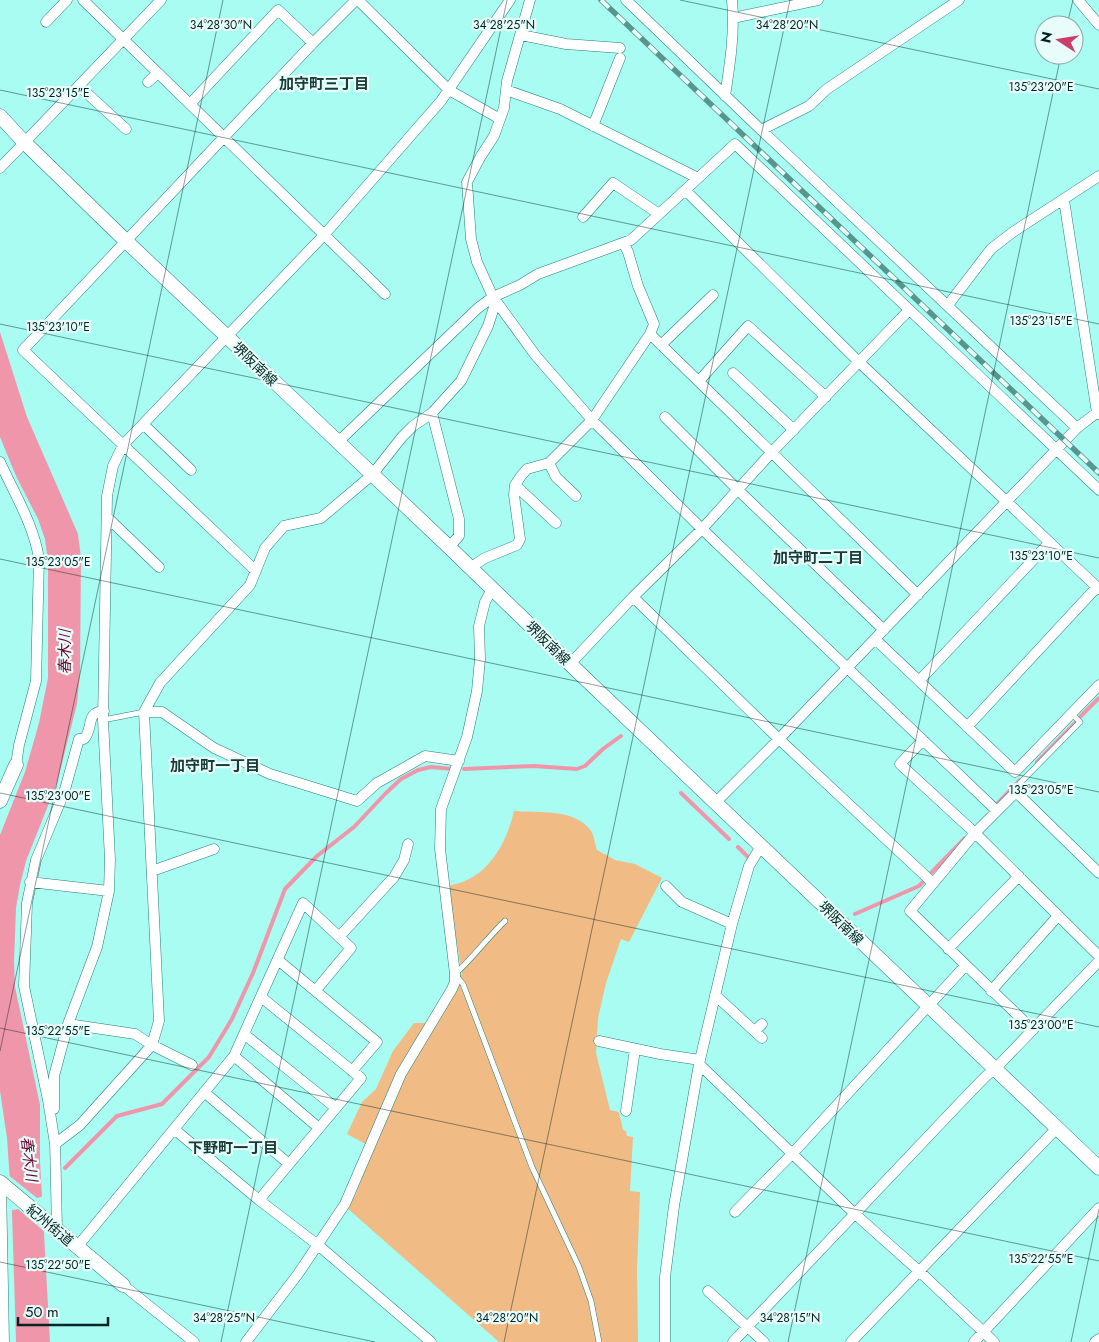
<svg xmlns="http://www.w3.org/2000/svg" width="1099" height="1342" viewBox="0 0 1099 1342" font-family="Jost,'Noto Sans JP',sans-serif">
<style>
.green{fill:#f0bb85}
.water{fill:#f096aa}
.pier{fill:#a8fcf2}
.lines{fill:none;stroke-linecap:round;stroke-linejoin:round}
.stream{stroke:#f096aa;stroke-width:4}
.lane-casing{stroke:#267f77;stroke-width:6}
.street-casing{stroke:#267f77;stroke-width:11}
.secondary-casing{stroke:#267f77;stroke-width:15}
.lane{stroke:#fff;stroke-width:5}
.street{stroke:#fff;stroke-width:10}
.secondary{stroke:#fff;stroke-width:14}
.rail-casing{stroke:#58958e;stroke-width:5.5}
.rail{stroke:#e8fcf9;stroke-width:4;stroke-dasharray:11;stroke-linecap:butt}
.ticks{fill:none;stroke:#002421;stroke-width:1;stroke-opacity:0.45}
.labels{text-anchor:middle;stroke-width:4.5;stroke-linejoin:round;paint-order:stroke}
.street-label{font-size:14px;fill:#002421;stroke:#e8fcf9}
.neighbourhood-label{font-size:15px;font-weight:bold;fill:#173b37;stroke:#e8fcf9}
.water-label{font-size:15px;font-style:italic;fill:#6d002d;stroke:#e8fcf9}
.ticks-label{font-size:12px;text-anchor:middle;fill:#002421;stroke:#e8fcf9;stroke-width:4.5;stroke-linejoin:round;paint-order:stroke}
</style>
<rect width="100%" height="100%" fill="#a8fcf2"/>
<path class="green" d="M514,811C538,813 575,808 591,831C594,835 595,844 597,850L615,860L635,864L662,878L629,942L621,939L606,983L598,1018L596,1053L610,1110L619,1112L623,1130L626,1131L627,1136L633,1137L630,1191L640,1192L637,1270L638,1342H499L347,1208L355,1196L373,1148L347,1134L362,1102L376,1089L393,1051L414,1023H425L435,1026L458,986L462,973L447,886C486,881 506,846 514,811Z"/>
<path class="water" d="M0,332L27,417L78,534L81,558L80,673L77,704L57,783L26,861L20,885L16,908L14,962L15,987L40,1105V1161L50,1342H16L12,1212L7,1138L0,1091V835L25,772L39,723L48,678V561L45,539L38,519L16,476L0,437Z"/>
<path class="pier" d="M7,1174L37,1198L45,1196L46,1233L18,1209L9,1211Z"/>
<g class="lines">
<path class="stream" d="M1080,717L1099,698
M1037,762L1076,722
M464,769L534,766L577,769L585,766L603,749L621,736
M681,793L729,839
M998,803L1020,780
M738,847L748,857
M929,875L965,838
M855,914L919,886L924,881
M65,1168L117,1116L162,1104L209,1057L232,1019L253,973L285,889L317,856L354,827L386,793L401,779L418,770L431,767L452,769"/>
<g class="lane-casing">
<path id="lane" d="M103,720L144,712
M1016,792L1020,783L1080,722L1071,713
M505,921C487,938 473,958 455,974L463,984L532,1167L579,1267L591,1301L599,1342"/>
</g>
<g class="street-casing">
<path id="street" d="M83,0L385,294
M358,0L449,90L500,119
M530,0L507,81L504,108L494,136L481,156L467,182L471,239L477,262L493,297L536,356L592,420L702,529L997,811
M626,0L757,126L1077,428
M1078,0L1099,25
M733,18L818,0
M46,22L67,0
M521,35L566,44L620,48
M148,82L158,73
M79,86L126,129
M506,90L560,109L698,178
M725,96C730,64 735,32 732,0
M190,104L278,10L313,43
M593,126L620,58
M761,130L809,106L827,89L959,0
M0,168L161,0
M685,190L859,362L1099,589
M1064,200L1097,413L1099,414
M583,217L613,183L659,214
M948,305L991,249L1013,232L1099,176
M650,334L918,595
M661,345L713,295
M733,373L794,430
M699,381L748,326L826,397
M432,413L459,519V536L449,547
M665,417L738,490L884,630
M143,424L191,470
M338,442L478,308L493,297L520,285L538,274L631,240L735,144L1099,490
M0,462C14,493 34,525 39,559L36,681L19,745L16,765
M549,463L556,477L576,496
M515,485L556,523
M107,517L159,567
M470,568L485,558L517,545L520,539L514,495L515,485L521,476L527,469L549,463L592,420L650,334L654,324L638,286L628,252L624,244
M256,571L23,350L313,43L356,0
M633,597L779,739L933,883
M875,639L1015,772L1099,685
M570,664L633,597L702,529L772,452L909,310
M919,681L1049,543
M104,711C85,712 94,728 84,739H79L64,793L36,860L27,903L24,986L48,1100L55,1144L80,1125L152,1045L159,1021L144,712L160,683L250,585L265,548L284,526L321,518L372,475L402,437L413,426L432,413L461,381L488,326L496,301
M144,712H162L214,748L270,774L357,801L377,783L425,756L459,761
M967,727L1097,587
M923,740L900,764L975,833L1099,956
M715,803L779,739L1077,428L1099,411
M152,871L214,849
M30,882L109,891
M666,886L682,902L732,924
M339,937L394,877L404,860L408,844
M948,949L1019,876
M278,960L377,1042L352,1071
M991,991L1058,916
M715,995L762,1038
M68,1024L135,1034L152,1045L192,1065
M1033,1030L910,911L975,833L1016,792L1099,873
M755,1031L762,1024
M244,1034L336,1108
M599,1041L660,1054L700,1060
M234,1056L319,1128
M699,1064L855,1214L919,1271L994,1342
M204,1092L289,1164
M54,1109V1076L68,1024L97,947L109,891L110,859L103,720L107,496L113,466L123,445L324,235L441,101L510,0
M626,1111L635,1049
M174,1129L259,1200L318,1245L431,1342
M55,1139L57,1230
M1,1183L4,1342
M259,1200L361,1078L261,997
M735,1212L792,1154L966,965
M77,1247L234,1056L303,903L351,948L316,990
M123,1285L194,1342
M708,1291L764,1342
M246,1342L298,1274L345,1204L401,1074L452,989L455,982V974L440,849L441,809L467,737L477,691L480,659L479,626L485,602L492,589
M665,1342V1277L674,1206L699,1064L732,924L749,866L761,846
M733,1342L958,1105L985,1077L995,1069L1099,961
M851,1342L1057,1128
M974,1342L1099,1208
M1095,1342L1099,1339"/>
</g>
<g class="secondary-casing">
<path id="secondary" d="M0,116L24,142L126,241L449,547L570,664L1099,1168
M0,801L16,765
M0,1182L123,1285"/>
</g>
<use href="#lane" class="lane"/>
<use href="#street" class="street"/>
<use href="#secondary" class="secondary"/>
<g class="rail-casing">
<path id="rail" d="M601,0L1099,473"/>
</g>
<use href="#rail" class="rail"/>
</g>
<path class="ticks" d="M680,0L1099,89M1067,25L1073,0M0,90L1099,324M0,324L1099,558M0,559L1099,792M0,793L1099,1027M0,1028L1099,1261M0,1051L223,0M0,1262L375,1342M221,1342L507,0M504,1342L790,0M788,1342L1061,55M1071,1342L1099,1209"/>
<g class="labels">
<g class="street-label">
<text transform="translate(255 364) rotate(44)" y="5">堺阪南線</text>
<text transform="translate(548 643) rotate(44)" y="5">堺阪南線</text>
<text transform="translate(841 923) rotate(44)" y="5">堺阪南線</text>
<text transform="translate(50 1225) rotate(40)" y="5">紀州街道</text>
</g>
<g class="neighbourhood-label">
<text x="324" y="89">加守町三丁目</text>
<text x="818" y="563">加守町二丁目</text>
<text x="215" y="771">加守町一丁目</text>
<text x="233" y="1153">下野町一丁目</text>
</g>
<g class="water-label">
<text transform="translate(65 652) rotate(-90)" y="5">春木川</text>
<text transform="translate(29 1159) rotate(83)" y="5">春木川</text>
</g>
</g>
<g class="ticks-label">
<text x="221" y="29">34°28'30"N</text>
<text x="504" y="29">34°28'25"N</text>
<text x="787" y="29">34°28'20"N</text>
<text x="1041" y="91">135°23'20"E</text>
<text x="58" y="97">135°23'15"E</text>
<text x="1041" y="325">135°23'15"E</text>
<text x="58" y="331">135°23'10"E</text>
<text x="1041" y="560">135°23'10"E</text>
<text x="58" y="566">135°23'05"E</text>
<text x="1041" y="794">135°23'05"E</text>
<text x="58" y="800">135°23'00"E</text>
<text x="1041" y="1029">135°23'00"E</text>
<text x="58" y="1035">135°22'55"E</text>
<text x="1041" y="1263">135°22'55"E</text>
<text x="58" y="1269">135°22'50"E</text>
<text x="224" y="1322">34°28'25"N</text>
<text x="507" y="1322">34°28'20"N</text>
<text x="790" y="1322">34°28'15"N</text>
</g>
<g transform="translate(1059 40) rotate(282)"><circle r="24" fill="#e8fcf9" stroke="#8ba6a3"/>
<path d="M0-4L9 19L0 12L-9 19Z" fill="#cb3e6a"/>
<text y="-8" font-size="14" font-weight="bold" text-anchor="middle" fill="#002421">N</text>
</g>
<path d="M18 1317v8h90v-8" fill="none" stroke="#002421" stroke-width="2.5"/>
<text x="25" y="1317" font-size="15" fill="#002421" stroke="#e8fcf9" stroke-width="4" paint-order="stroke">50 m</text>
</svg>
